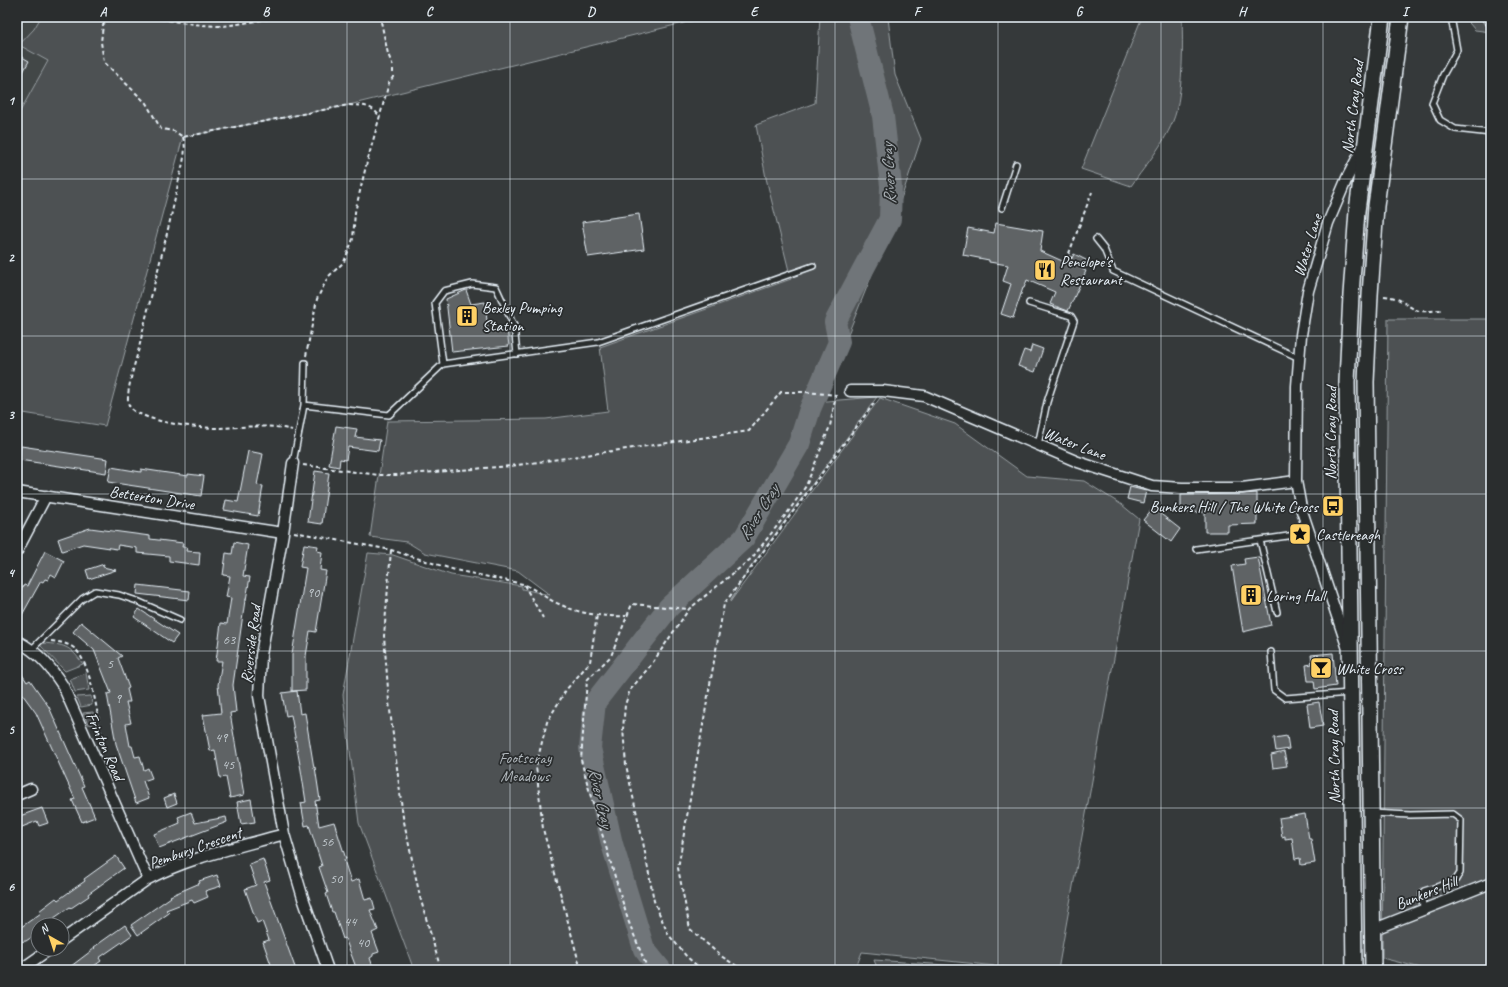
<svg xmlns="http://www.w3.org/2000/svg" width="1508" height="987" viewBox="0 0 1508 987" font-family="Caveat,sans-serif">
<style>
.built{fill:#424647}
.green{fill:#4d5152;stroke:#9aa1a5}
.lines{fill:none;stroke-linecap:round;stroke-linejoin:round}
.river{stroke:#707579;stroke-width:22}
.building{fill:#5f6365;stroke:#e8f1f8}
.service-casing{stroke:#e8f1f8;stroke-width:8}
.minor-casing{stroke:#e8f1f8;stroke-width:13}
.primary-casing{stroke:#e8f1f8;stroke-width:18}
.path{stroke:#e8f1f8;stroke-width:2;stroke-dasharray:4 3;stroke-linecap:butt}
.service{stroke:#2a2d2e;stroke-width:5}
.minor{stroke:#2a2d2e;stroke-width:10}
.primary{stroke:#2a2d2e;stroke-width:15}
.rail-casing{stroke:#e8f1f8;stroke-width:4.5}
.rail{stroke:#2a2d2e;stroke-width:3;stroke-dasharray:9;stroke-linecap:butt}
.grid{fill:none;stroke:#e8f1f8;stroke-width:1;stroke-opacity:0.55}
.labels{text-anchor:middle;stroke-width:3.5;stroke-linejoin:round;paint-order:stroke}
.number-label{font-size:14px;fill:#c6ced3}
.street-label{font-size:16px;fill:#e8f1f8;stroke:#2a2d2e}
.poi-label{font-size:16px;fill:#e8f1f8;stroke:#2a2d2e;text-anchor:start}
.park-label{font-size:16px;fill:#b2b9be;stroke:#2a2d2e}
.water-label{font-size:17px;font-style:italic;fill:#acb3b8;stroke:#2a2d2e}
.neatline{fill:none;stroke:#e8f1f8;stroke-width:1.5}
.grid-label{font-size:13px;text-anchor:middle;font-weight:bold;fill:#e8f1f8}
</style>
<rect width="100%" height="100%" fill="#35393a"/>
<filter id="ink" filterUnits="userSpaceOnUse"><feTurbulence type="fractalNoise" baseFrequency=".025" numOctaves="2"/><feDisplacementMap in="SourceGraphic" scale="8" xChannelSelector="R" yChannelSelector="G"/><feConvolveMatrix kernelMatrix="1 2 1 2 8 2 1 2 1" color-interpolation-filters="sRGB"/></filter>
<g filter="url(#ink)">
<path class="built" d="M17,17H41L33,31L64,64L17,122Z"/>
<path class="green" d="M41,17H708L349,105L183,137L105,426L17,412V117L48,61L19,45L34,29Z
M820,17H890L888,18L895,75L921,139L894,220L825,391L819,377L802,403L877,397L750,568L730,602L880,398L955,424L1027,476L1084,481L1122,505L1139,519L1058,970H1034L862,952L855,970H414L359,823L343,695L368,553L393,555L451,575L522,586V589L550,595L518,571L425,553L407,542L370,537L387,421L546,419L608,411L600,347L791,279L766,178L756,125L815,103Z
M1142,17H1182C1183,46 1183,85 1176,112C1169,138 1146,165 1131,186L1081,169Z
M1464,17H1491V32L1475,30Z
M1388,319H1491V970H1429L1382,958Z
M43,643C65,645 69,645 83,664L65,671L40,645Z
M86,673L89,690L75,692L70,679Z
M91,696L92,705L81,707L77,697Z
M93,712L96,725L88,724L83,713Z
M874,960L1018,970H878Z"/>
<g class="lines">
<path class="river" d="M661,970L644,949L612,844L590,748L595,702L669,607L744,538L799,444L810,409L839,342L835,322L890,219L891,186L883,116L858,17"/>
</g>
<path class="building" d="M17,54L29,61L17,83Z
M639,214L644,249L588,257L582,222Z
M996,223L1043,231L1040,251L1069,264L1074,254L1086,260L1082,269L1086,271L1068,311L1050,304L1055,292L1027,280L1024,288H1023L1013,318L1001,314L1011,284L1003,281L1008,265L989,262V260L963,255L968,228L994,233Z
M466,290L471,304L485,302L488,331L507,329L509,346L452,352L446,299Z
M1032,345L1043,349L1035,372L1018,366L1024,350L1030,352Z
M336,426L357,429L355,437L380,440L378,451L348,447L346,460L340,459L339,467L329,465Z
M21,446L108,459L106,473L19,460Z
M248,451L263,454L257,485L263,486L258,516L224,510L226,500L238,502Z
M111,467L141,472V469L188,476V474L204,476L201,496L108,482Z
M315,471L329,473L322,524L308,522Z
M1130,487L1146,491L1143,503L1127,499Z
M1257,493V524L1228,525V532H1205V512L1181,513V495L1242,494Z
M1153,508L1180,529L1171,542L1143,520Z
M90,528L150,536V539L183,543L182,547H187L186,551L200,552L199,565L169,561V556L137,553V548L118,545L117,549L83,544L62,551L58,539Z
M234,542L248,545L243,576L250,577L246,600H245L233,685L236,712L230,713L244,795L230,798L226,777L220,778L215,750L210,751L203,715L221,713L218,685L222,661H216L221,623L227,624L231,598L226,597L230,576L223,575L226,553L232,554Z
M304,544L318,546L317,551L322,552L320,570L326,571L316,632L310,631L308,644L306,656V690L292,691V655L306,568L300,567Z
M45,551L64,561L56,577L51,574L48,580L45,579L43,582L41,581L17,624V598L24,585L27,586Z
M1258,557L1271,625L1243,632L1232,566L1245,564L1244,559Z
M104,564L103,567L116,570L89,579L86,570Z
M138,585L190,591L189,600L137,594Z
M139,609L178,635L172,643L134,617Z
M81,622L122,656L118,658L129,688L127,689L130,702H126L131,723L126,724L130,746H132L135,757L140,756L144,770L148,768L152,778L143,781L149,798L136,803L116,744L107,694L111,693L94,650L73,632Z
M1333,653L1336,686L1315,689L1314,681H1308L1306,665L1312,664L1311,655Z
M17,667L27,682L30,680L49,707L84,786L82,787L95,817L82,822L72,800L75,799L36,713L17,687Z
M297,691L300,714L305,713L314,768L315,767L320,800L315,801L319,826L334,822L346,859L344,860L351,882L359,879L365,900L372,898L375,909L370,910L378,930L372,933L379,952L373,954V956L370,958L374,970H357L345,938L343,939L334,912H332L326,894L328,893L319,867L322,866L309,825L305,826L301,803L306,802L301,770L291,715L286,716L282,693Z
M1319,702L1323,726L1310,728L1307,704Z
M1287,736L1289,749L1276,751L1274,738Z
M1284,752L1287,766L1273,768L1271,755Z
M174,794L177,803L167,807L164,798Z
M251,799L255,822L241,824L237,802Z
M42,808L48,823L39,826L37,821L17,829V817Z
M191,812L195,823L226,817L227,822L159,848L154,834L180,823L178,817Z
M1305,814L1309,839H1311L1315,863L1301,865L1300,858L1295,859L1292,838L1285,839V836L1282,837L1279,818Z
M116,856L124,868L88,894L89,896L71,908L70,907L44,925H38V933L26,941L17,942V930L41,913L39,911L56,898L58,900L72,890L85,881L84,879Z
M263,859L270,880L264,882L296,970H273L263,942L269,940L262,921L257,923L245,889L256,885L249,864Z
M217,875L221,886L205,891L208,897L194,903L192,900L166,910L169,913L138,935L131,925L171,897L170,896L200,883L199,881Z
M125,925L132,935L99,958L101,961L94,966L97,970H66L95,948L94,947Z"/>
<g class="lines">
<g class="service-casing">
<path id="service" d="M1451,17L1457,50L1443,75L1432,103L1440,120L1455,129L1491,133
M1487,17L1486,20L1491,25
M1002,208L1016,164
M1096,239L1104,249L1113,271L1299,358
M1029,303L1071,316L1074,321L1047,402L1038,445
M443,364L435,303L444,291L472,284L496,287L514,326L517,354
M304,405L389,415L443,364L598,342L813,266
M293,463L304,405L305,363
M1260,540L1277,612
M1196,549L1309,533
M32,649L82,599L95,591L119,595L137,601L180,620
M1271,652L1274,690L1285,698L1350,693
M1372,813L1410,815L1453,814L1461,820L1460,873L1455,881L1424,891L1422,894L1423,909"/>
</g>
<g class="minor-casing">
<path id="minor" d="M850,391H883L924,396L1078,462L1152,486L1182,488H1242L1296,481
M293,463L283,533L261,655L259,696L284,834L303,898L328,970
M17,492L283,533
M17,551L46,496
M17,641C38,652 50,666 63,686L148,879
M1347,646L1301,508L1296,481L1297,386L1301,335L1308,291L1328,223L1347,178L1362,149
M17,795L31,789
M1372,930L1491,883
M62,940L148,879C190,857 239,847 284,834
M20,970L50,949"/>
</g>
<g class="primary-casing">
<path id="primary" d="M1354,970L1347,382L1351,295L1357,211L1382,17
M1373,970L1366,382L1370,295L1376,206L1401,17"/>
</g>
<path class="path" d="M109,17L103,25L101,42L104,62L146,103L161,129L174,131L183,137L349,105C363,106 371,104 380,117
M147,17C170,20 193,25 217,26C230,26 243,23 256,21C271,18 287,17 302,17
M183,137C188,151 181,169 178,184C167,239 151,293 139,348C135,363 127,388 128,402C129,408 134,412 140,414C161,424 197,428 220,428C242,427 270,424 292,430
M1072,258L1068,256L1092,192
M1384,296C1403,298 1401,303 1416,310C1422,313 1435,310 1442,310
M306,356L317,299L328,277L344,262L353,239L355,212L366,166L389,83L393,77V66L388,54L380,17
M303,465L379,475H396L511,466L749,431L781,392H806L836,395
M294,532L391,550L455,570L523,584C536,589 546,599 559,604C580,614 603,617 626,616
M391,550L384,636L389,702L403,817L420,897L441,970
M524,585L543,618
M51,641C60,642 67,643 74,648C92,662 99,724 103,747
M581,970L543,829L536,766L547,722L566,690L590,662L597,615
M648,970L628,920L591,797L581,760L587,680L611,656L632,604L689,609
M702,970L687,957L668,934L654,901L643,842L626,765L623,729L625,705L630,690L651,665L689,609L752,558L788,512L806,486L830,426L836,395
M743,970L721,956L690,929L678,868L724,604L875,402"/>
<use href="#service" class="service"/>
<use href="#minor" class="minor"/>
<use href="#primary" class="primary"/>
<g class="rail-casing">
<path id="rail" d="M17,25L22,17"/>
</g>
<use href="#rail" class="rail"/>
</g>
</g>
<path class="grid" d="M185,17V970M347,17V970M510,17V970M673,17V970M835,17V970M998,17V970M1161,17V970M1323,17V970M17,179H1491M17,336H1491M17,494H1491M17,651H1491M17,808H1491"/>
<defs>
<g id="restaurant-square" transform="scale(1.15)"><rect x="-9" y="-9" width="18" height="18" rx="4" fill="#ffd166" stroke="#2a2d2e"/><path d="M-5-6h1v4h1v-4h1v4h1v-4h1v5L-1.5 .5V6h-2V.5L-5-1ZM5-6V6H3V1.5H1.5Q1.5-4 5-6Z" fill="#111"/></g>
<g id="building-square" transform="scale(1.15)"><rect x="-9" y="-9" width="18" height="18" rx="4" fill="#ffd166" stroke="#2a2d2e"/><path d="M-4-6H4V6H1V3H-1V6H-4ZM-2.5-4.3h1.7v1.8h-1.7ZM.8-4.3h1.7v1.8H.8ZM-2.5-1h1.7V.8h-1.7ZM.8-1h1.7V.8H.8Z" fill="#111"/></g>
<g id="bus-square" transform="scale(1.15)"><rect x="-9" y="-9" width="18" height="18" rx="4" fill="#ffd166" stroke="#2a2d2e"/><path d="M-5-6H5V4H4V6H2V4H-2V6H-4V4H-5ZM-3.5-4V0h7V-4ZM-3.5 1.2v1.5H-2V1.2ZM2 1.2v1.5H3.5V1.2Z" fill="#111"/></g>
<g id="sight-square" transform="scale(1.15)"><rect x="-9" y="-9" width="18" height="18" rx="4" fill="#ffd166" stroke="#2a2d2e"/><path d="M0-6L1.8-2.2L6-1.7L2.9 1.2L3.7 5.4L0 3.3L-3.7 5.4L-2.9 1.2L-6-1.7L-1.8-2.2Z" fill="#111"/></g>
<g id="bar-square" transform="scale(1.15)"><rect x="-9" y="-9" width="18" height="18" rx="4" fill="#ffd166" stroke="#2a2d2e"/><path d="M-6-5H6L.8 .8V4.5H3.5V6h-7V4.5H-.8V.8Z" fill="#111"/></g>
</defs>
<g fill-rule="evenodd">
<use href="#restaurant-square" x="1045" y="270"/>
<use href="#building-square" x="467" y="316"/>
<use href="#bus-square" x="1333" y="506"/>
<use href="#sight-square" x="1300" y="534"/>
<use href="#building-square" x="1251" y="595"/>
<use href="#bar-square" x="1321" y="668"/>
</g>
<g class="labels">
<g class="number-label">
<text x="313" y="597">90</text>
<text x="229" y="644">63</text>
<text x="110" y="668">5</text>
<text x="118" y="703">9</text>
<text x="221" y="742">49</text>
<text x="228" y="769">45</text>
<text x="327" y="846">56</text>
<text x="336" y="883">50</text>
<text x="350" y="926">44</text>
<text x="363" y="947">40</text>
</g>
<g class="street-label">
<text transform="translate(1352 107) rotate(-83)" y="6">North Cray Road</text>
<text transform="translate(1307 245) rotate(-73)" y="6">Water Lane</text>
<text transform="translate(1330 433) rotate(-90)" y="6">North Cray Road</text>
<text transform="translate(1075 443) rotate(21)" y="6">Water Lane</text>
<text transform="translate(152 497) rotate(9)" y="6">Betterton Drive</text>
<text transform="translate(250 644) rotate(-83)" y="6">Riverside Road</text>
<text transform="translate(106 746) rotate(66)" y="6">Frinton Road</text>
<text transform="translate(1333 757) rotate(-91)" y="6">North Cray Road</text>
<text transform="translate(195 847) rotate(-19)" y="6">Pembury Crescent</text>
<text transform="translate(1426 892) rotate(-22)" y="6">Bunkers Hill</text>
</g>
<g class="poi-label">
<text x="1060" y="267">Penelope's<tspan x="1060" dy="18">Restaurant</tspan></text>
<text x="482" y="313">Bexley Pumping<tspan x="482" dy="18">Station</tspan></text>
<text x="1318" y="512" text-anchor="end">Bunkers Hill / The White Cross</text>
<text x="1316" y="540">Castlereagh</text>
<text x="1266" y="601">Loring Hall</text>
<text x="1336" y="674">White Cross</text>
</g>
<g class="park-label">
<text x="525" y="763">Footscray<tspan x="525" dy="18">Meadows</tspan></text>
</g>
<g class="water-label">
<text transform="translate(888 174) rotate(-93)" y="6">River Cray</text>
<text transform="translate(758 512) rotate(-58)" y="6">River Cray</text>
<text transform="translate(601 797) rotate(77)" y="6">River Cray</text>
</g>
</g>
<rect width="1508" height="987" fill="none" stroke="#2a2d2e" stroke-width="44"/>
<g transform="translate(50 937) rotate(321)"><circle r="19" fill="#2a2d2e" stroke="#767b7f"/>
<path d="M0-3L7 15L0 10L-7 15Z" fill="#ffd166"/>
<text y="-6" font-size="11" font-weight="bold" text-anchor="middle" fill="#e8f1f8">N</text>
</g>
<rect x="22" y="22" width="1464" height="943" class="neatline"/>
<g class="grid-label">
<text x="103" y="16">A</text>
<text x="266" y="16">B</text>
<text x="429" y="16">C</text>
<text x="591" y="16">D</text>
<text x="754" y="16">E</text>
<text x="917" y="16">F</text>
<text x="1079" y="16">G</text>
<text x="1242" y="16">H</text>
<text x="1405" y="16">I</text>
<text x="11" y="105">1</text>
<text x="11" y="262">2</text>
<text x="11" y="419">3</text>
<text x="11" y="577">4</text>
<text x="11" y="734">5</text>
<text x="11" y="891">6</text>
</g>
</svg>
